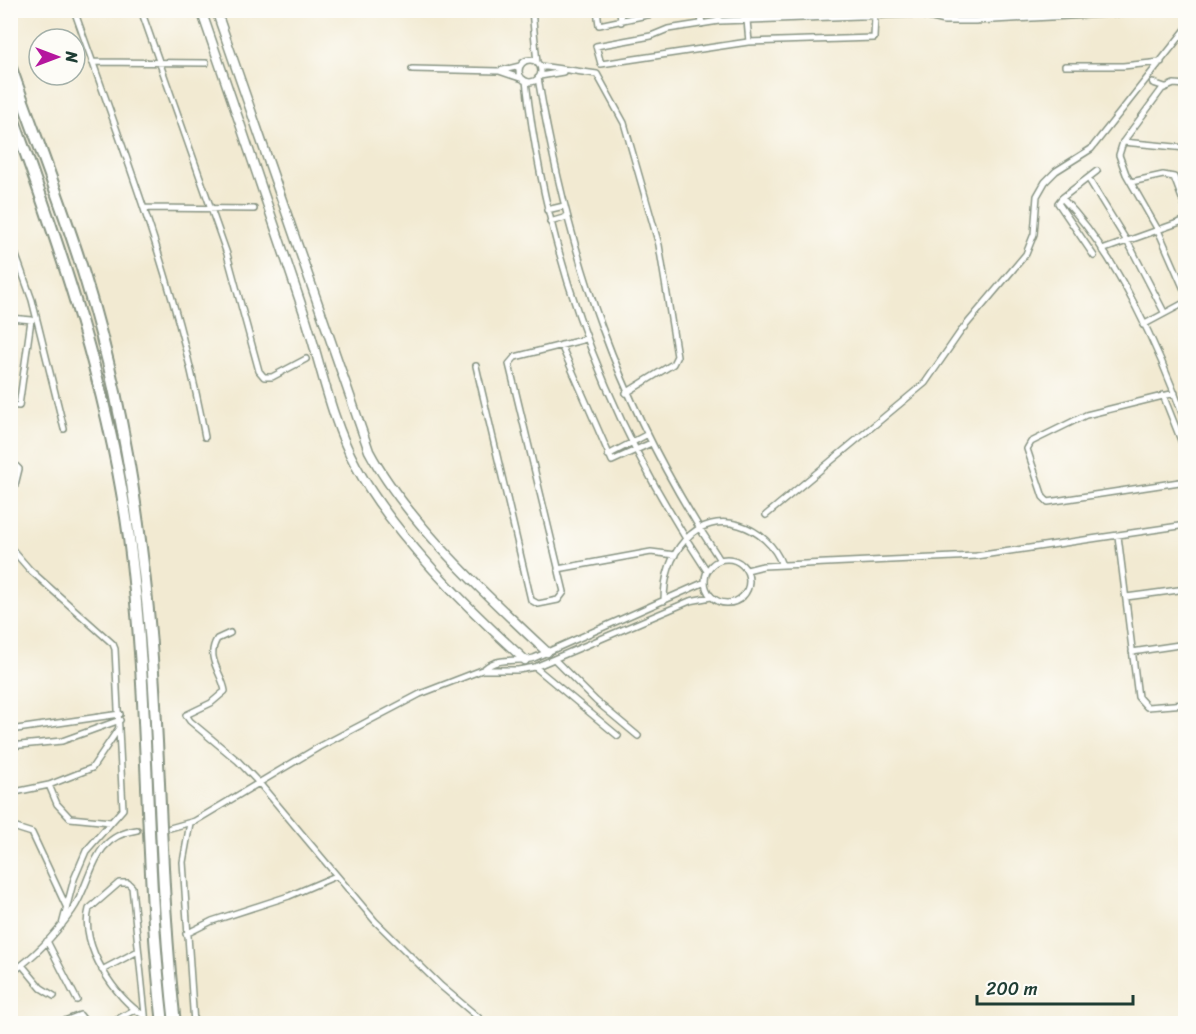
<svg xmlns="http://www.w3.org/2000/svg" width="1196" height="1034" viewBox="0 0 1196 1034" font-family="Sriracha,sans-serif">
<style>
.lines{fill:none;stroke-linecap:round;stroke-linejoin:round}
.street-tunnel{stroke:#c8c7b2;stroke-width:5;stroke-dasharray:5 2.5;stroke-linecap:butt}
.street-casing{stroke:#889483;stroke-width:8}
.secondary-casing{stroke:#889483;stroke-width:11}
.highway-casing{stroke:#889483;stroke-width:14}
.street{stroke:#fff;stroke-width:5}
.secondary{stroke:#fff;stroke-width:8}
.highway{stroke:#fff;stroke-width:10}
</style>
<rect width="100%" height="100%" fill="#fdfcf7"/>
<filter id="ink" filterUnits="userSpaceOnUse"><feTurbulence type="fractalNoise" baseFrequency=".0167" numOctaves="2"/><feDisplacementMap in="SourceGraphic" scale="12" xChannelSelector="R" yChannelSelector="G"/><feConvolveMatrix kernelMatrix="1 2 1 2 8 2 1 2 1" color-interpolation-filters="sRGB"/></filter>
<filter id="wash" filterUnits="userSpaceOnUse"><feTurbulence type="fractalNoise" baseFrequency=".008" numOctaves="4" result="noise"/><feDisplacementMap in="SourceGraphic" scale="24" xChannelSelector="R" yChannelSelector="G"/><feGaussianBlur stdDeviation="1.35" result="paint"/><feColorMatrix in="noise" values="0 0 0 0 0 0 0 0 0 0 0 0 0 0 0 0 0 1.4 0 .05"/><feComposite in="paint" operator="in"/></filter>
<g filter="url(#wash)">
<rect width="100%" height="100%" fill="#f2ead2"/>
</g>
<g filter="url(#ink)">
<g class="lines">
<path class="street-tunnel" d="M137,830L170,828"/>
<g class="street-casing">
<path id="street" d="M74,10C124,151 178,290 205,437
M141,10L227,254L259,371L264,377H272L306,359
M532,10L537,63
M597,10L599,25L671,10
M620,10L621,22
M700,10L702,24
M718,10L719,21
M743,10L744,20
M875,15L874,38L748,42L601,64L596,46L651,36L668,29L719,21L915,14L945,21H975L1180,10
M747,20L749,42
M519 71a11 11 0 1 1 22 0a11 11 0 1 1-22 0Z
M92,62L206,63
M540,66L597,74L624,123L659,245L677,356L673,364L626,393
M1065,66H1123L1161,62
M412,69L499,71L523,79
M499,71L520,66
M540,76L563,72
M538,78C569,258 618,406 720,560
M526,81C546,258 607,422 707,571
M1153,83L1165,87
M1186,85L1174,84L1162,89L1123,142L1119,155L1126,174L1158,230L1186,294
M1123,142L1186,148
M1088,178L1131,248L1164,312
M1131,182L1163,175L1174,177L1186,209
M1062,198C1116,253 1160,351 1186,424
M144,208L254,209
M547,210L564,206
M550,222L567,217
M10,239L32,300L64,429
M1102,250L1186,220
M1094,256L1058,203L1062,198L1097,171
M10,318L32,320
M1143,325L1186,302
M561,345L612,461L651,443
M476,366L531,600L538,604L558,600L564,592L509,364L515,357L586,339
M1175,393L1086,415L1031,442L1027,449L1043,497L1048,502L1186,481
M1163,395L1186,453
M10,405L19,406L31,320
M608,455L646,435
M10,460L19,469L10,505
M766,515L925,383L961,331L1026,254L1034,234L1037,196L1045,182L1056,171L1091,149L1186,29
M1118,536L1138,697L1147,707L1186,704
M10,547L30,570L113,644L115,649L123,809L86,851L74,879L62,925
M705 581a22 22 0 1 1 44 0a22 22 0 1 1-44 0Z
M558,569L651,552L675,555
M747,570L763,566L976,556L1186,525
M1126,597L1186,589
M664,601C664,580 670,557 685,540C715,506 768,526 782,565
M230,633L217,639C205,659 222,672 225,691L211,703L186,715L190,721L238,761L260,784L375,921L441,986L486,1024
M1132,652L1186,644
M554,659L596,701L638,736
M535,667L618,736
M484,669C498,656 517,663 534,658L705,582
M10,730L120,714
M10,746L62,741L120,720
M49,785L92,768L119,728
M10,793L49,785L57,804L70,818L111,822
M190,823L183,862L194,1024
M10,826L32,833L66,906
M170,828L195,821L319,747L420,694L482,670H518L535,667L690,601L711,597
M186,934L212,921L289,896L336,876
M47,941L77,1000
M22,965L41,988L54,996
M102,970L138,951
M10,974C34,957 55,935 72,911C94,880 89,837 137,830
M145,1016C116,1000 79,944 89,909L119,883H128L132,887L146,1024
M62,1022L80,1015L87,1024
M109,1024L134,1010"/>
</g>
<g class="secondary-casing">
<path id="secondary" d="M201,10C236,112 271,213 305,316C321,365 331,420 356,466C393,534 468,609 525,660
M216,10L369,451C406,521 489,598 547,652"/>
</g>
<g class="highway-casing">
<path id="highway" d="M10,65C35,136 63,206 85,278C112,365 130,457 141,548C162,706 157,865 175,1024
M10,110C61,249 109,390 129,538C150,699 144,862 163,1024"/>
</g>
<use href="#street" class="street"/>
<use href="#secondary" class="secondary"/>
<use href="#highway" class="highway"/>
</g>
</g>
<rect width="1196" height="1034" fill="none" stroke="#fdfcf7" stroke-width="36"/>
<g transform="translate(57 57) rotate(90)"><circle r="28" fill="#fdfcf7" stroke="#a4b0a9" stroke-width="1.5"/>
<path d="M0-4.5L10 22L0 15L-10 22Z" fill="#b5179e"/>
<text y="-9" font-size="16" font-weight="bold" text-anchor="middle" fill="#1f3d34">N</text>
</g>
<path d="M977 995v9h156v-9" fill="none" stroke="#1f3d34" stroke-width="3"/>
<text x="986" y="995" font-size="18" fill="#1f3d34" stroke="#fdfcf7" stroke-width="4.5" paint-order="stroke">200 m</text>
</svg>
